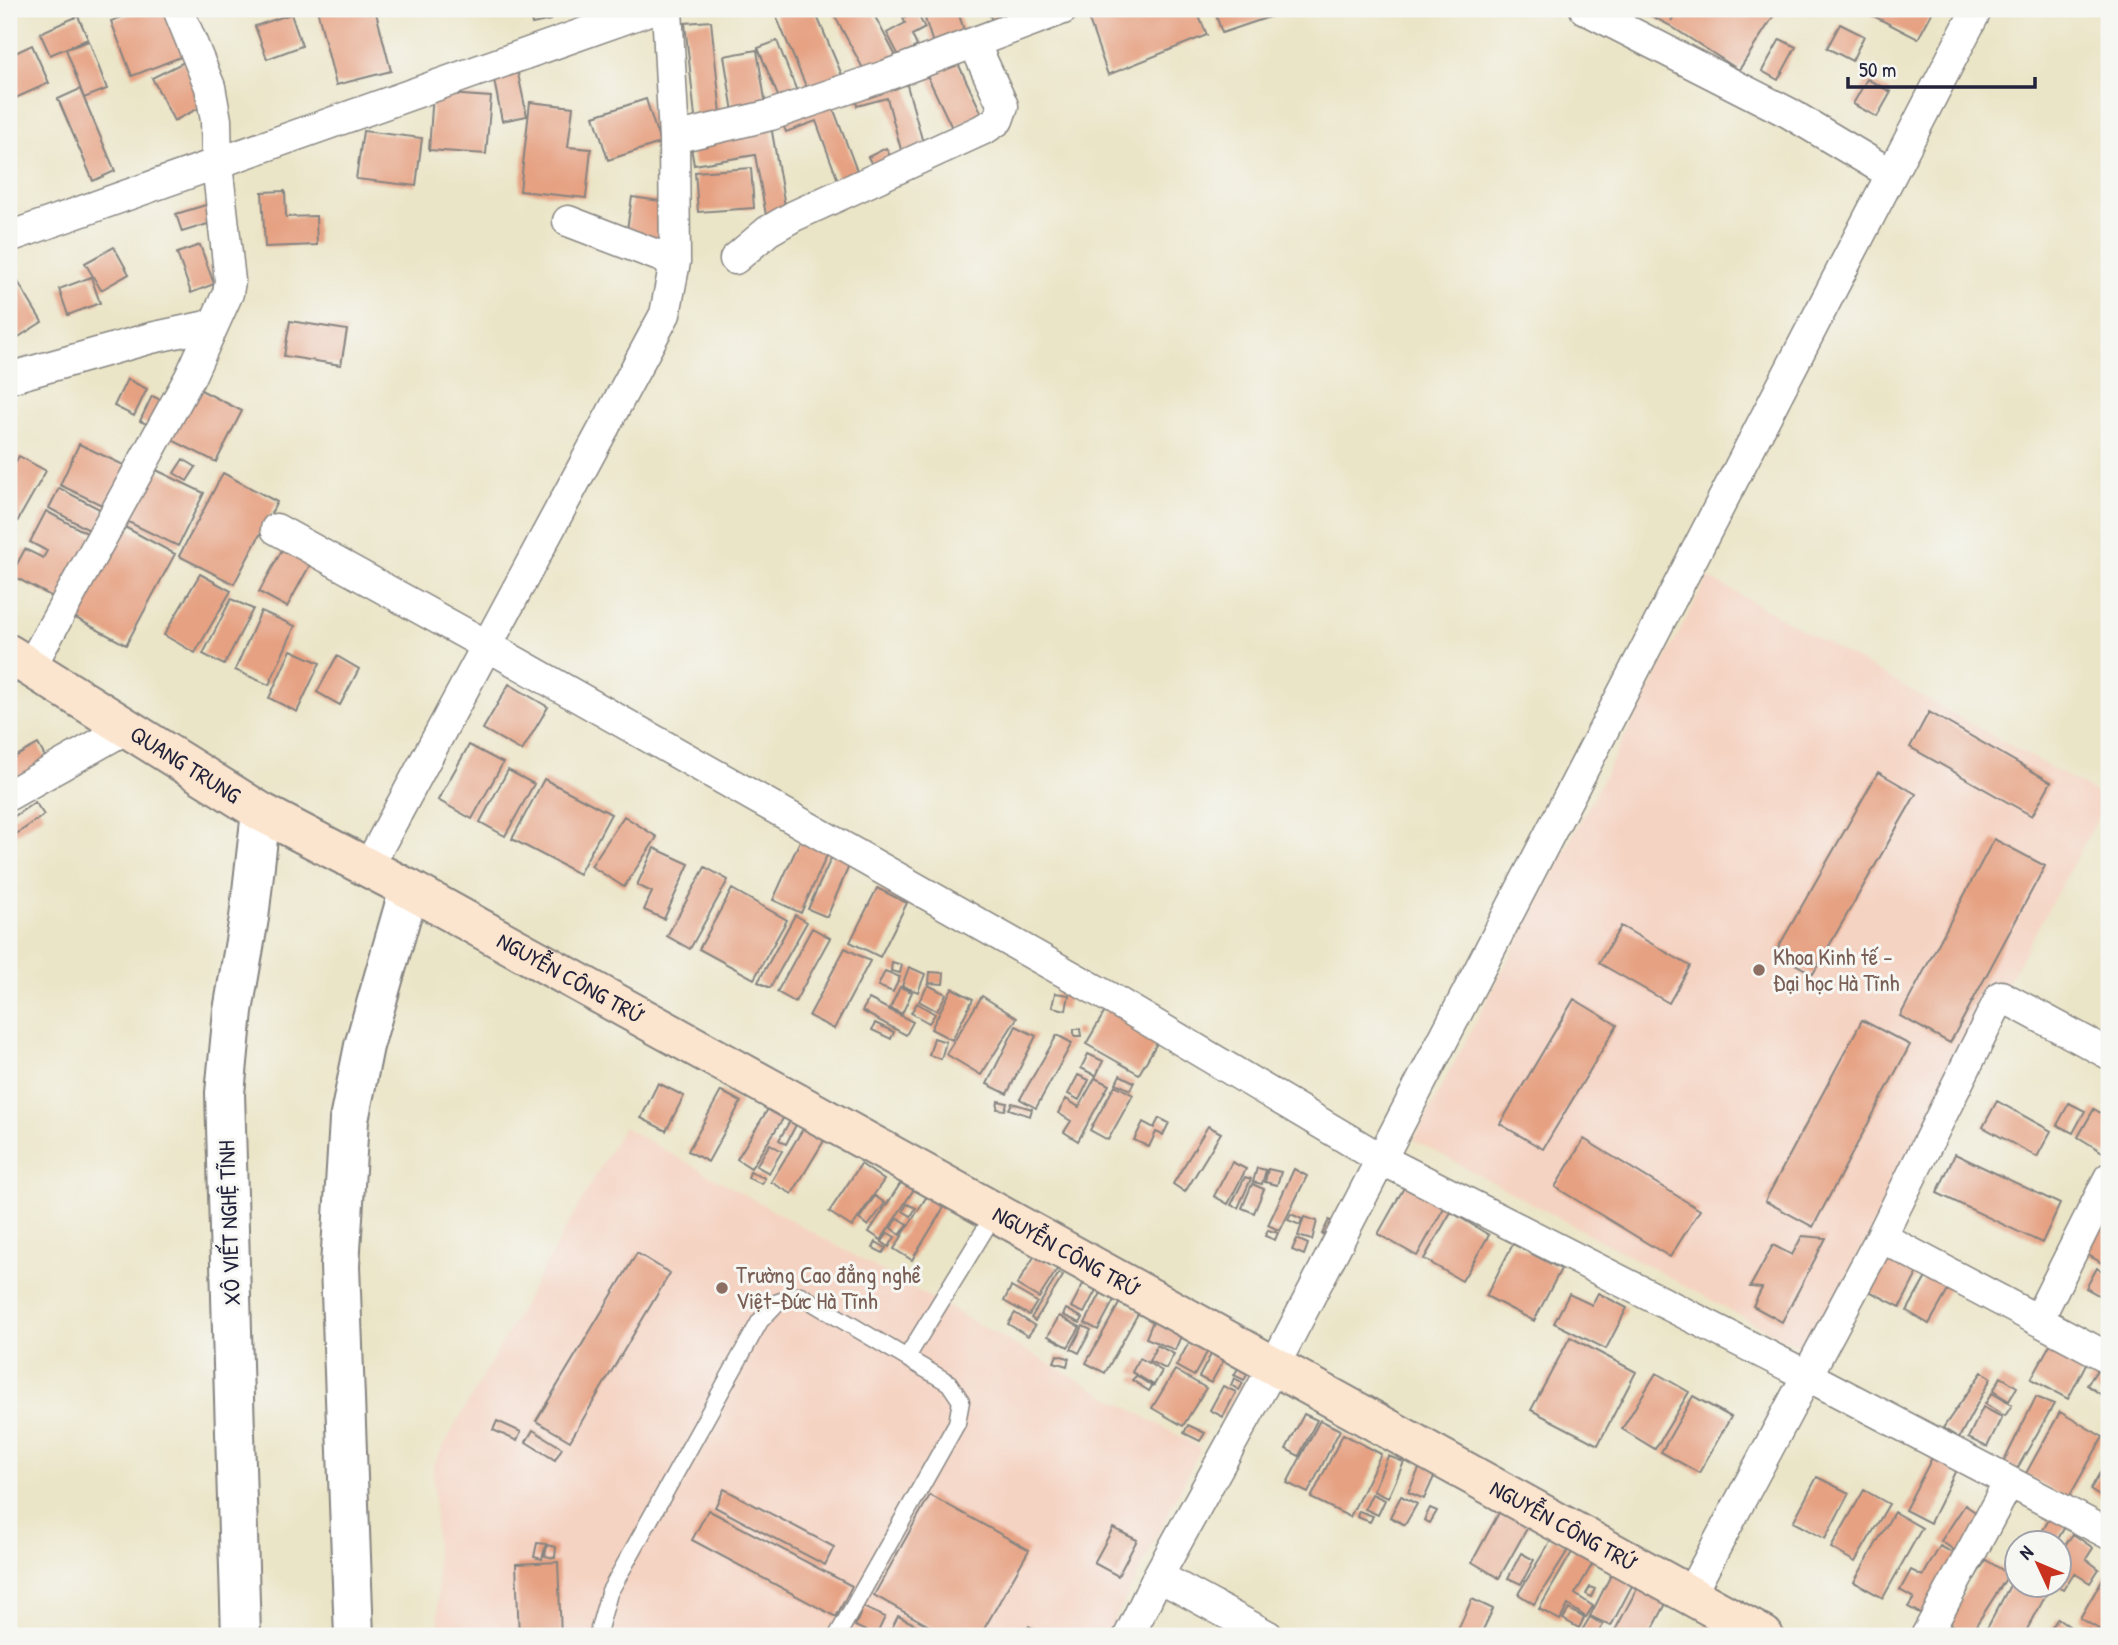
<svg xmlns="http://www.w3.org/2000/svg" width="2118" height="1645" viewBox="0 0 2118 1645" font-family="'Patrick Hand',sans-serif">
<style>
.built{fill:#f5d3c2}
.building{fill:#e6a182}
.lines{fill:none;stroke-linecap:round;stroke-linejoin:round}
.service-casing{stroke:#868481;stroke-width:19}
.minor-casing{stroke:#868481;stroke-width:33}
.tertiary-casing{stroke:#868481;stroke-width:42}
.secondary-casing{stroke:#868481;stroke-width:42}
.service{stroke:#fff;stroke-width:16}
.minor{stroke:#fff;stroke-width:30}
.tertiary{stroke:#fff;stroke-width:38}
.secondary{stroke:#fce5cf;stroke-width:38}
.education-dot{fill:#8d6e63;stroke:#f6f6f2;stroke-width:2.5}
.labels{text-anchor:middle;stroke-width:6;stroke-linejoin:round;paint-order:stroke}
.street-label{font-size:23px;fill:#22223b;stroke:#f6f6f2}
.education-label{font-size:23px;fill:#785e54;stroke:#f6f6f2;text-anchor:start}
</style>
<rect width="100%" height="100%" fill="#f6f6f2"/>
<filter id="ink" filterUnits="userSpaceOnUse"><feTurbulence type="fractalNoise" baseFrequency=".0143" numOctaves="2"/><feDisplacementMap in="SourceGraphic" scale="14" xChannelSelector="R" yChannelSelector="G"/><feConvolveMatrix kernelMatrix="1 2 1 2 8 2 1 2 1" color-interpolation-filters="sRGB"/></filter>
<filter id="wash" filterUnits="userSpaceOnUse"><feTurbulence type="fractalNoise" baseFrequency=".00686" numOctaves="4" result="noise"/><feDisplacementMap in="SourceGraphic" scale="28" xChannelSelector="R" yChannelSelector="G"/><feGaussianBlur stdDeviation="1.57" result="paint"/><feColorMatrix in="noise" values="0 0 0 0 0 0 0 0 0 0 0 0 0 0 0 0 0 1.4 0 .05"/><feComposite in="paint" operator="in"/></filter>
<g filter="url(#wash)">
<rect width="100%" height="100%" fill="#ebe5c7"/>
<path class="built" d="M1708,577L2108,800L1806,1351L1414,1140Z
M623,1127L1201,1448L1107,1636H439L433,1465Z"/>
<g id="blocks">
<path class="building" d="M143,9H169L186,55L132,76L111,21Z
M317,9H375L391,71L336,85Z
M529,9H549L551,20L532,24Z
M773,9H814L842,75L808,91Z
M831,9H871L897,58L866,74Z
M922,9H957L967,39L935,50Z
M987,9H1040L996,29Z
M1085,9H1196L1207,35L1108,75Z
M1214,9H1293L1222,33Z
M1638,9H1677L1671,21L1679,9H1778L1739,70L1669,25Z
M1860,9H1925L1932,13L1918,39Z
M916,11L925,28L912,35L917,46L899,56L887,33L905,23L903,18Z
M291,14L302,46L267,59L255,26Z
M78,16L88,39L50,55L40,33Z
M711,21L722,123L696,126L685,23Z
M1840,24L1864,36L1852,61L1827,48Z
M1780,39L1796,47L1778,80L1762,71Z
M89,41L107,89L84,98L66,49Z
M777,41L798,94L780,101L758,48Z
M32,45L49,83L9,101V56Z
M757,50L767,112L734,118L724,56Z
M954,55L982,114L952,128L924,69Z
M184,62L205,105L174,121L152,78Z
M517,69L527,116L502,121L493,75Z
M905,78L925,150L903,157L887,98L857,106L854,93Z
M1867,79L1891,92L1877,117L1853,104Z
M80,89L115,171L93,181L58,99Z
M433,93L491,97L486,154L429,150Z
M829,97L860,179L840,186L816,121L786,132L780,116Z
M646,99L660,143L608,160L594,116Z
M530,102L573,107L568,147L591,149L586,198L520,191Z
M771,126L786,212L766,215L755,155L694,165L690,141Z
M363,131L422,138L416,186L356,179Z
M886,148L894,164L877,174L868,157Z
M751,168L754,208L698,212L695,172Z
M285,191L286,217L316,216L317,245L265,247L262,192Z
M632,197L667,202L660,247L625,242Z
M209,204L214,222L182,232L176,214Z
M200,245L214,284L191,293L177,253Z
M114,247L129,274L101,290L85,263Z
M91,277L100,303L68,315L59,289Z
M18,282L42,322L9,343V287Z
M290,321L347,330L341,365L284,356Z
M127,379L147,389L134,416L114,406Z
M195,387L242,411L216,462L168,438Z
M152,396L168,403L155,428L140,421Z
M79,444L130,468L110,509L60,485Z
M19,456L46,471L9,536V473Z
M183,459L196,467L187,481L174,473Z
M150,467L204,493L178,546L124,520Z
M223,473L277,502L234,584L179,556Z
M59,488L109,514L98,535L49,508Z
M46,511L96,538L62,602L11,575L25,549L43,558L47,551L30,542Z
M121,525L175,554L126,645L72,616Z
M283,548L311,563L287,607L259,592Z
M200,574L231,591L195,653L164,635Z
M231,599L253,609L224,665L203,654Z
M261,611L295,626L269,685L235,670Z
M291,650L320,663L297,712L269,698Z
M337,656L359,669L340,705L317,692Z
M509,684L548,707L522,751L483,729Z
M1929,712L2051,782L2032,816L1910,747Z
M38,744L48,762L9,784V760Z
M469,745L503,763L472,819L438,800Z
M508,770L534,784L505,836L480,822Z
M1878,772L1916,794L1813,974L1775,953Z
M544,779L611,814L579,874L512,839Z
M35,802L44,815L9,839V820Z
M624,816L657,837L624,887L591,866Z
M804,832L832,844L801,913L773,900Z
M1994,839L2045,866L1950,1043L1900,1016Z
M654,848L689,864L664,919L644,910L652,892L637,885Z
M834,852L852,859L827,917L808,909Z
M705,867L728,880L690,949L667,936Z
M877,888L907,903L880,957L850,942Z
M732,889L787,920L754,979L699,949Z
M795,915L807,922L770,988L758,982Z
M1621,926L1690,966L1669,1003L1599,963Z
M812,928L830,938L795,1002L777,992Z
M845,948L870,961L834,1029L809,1016Z
M892,962L902,965L900,973L891,971Z
M909,967L925,974L918,992L902,986Z
M885,971L900,977L893,992L878,986Z
M930,972L944,973L943,984L929,983Z
M928,985L946,994L937,1011L919,1001Z
M900,987L912,992L902,1014L890,1008Z
M952,988L973,999L952,1040L931,1029Z
M1055,993L1069,995L1066,1010L1052,1007Z
M982,996L1017,1018L981,1075L946,1054Z
M869,999L913,1022L906,1035L862,1011Z
M1574,999L1617,1025L1543,1149L1500,1124Z
M917,1003L935,1014L929,1023L911,1013Z
M1107,1008L1160,1038L1139,1074L1086,1044Z
M1862,1020L1910,1045L1813,1227L1765,1201Z
M875,1023L894,1032L891,1039L872,1030Z
M1016,1026L1036,1036L1007,1094L987,1084Z
M1074,1029H1080L1081,1036H1074Z
M1057,1035L1072,1043L1036,1108L1020,1099Z
M934,1038L946,1042L941,1059L929,1055Z
M1088,1054L1103,1061L1096,1076L1081,1068Z
M1078,1075L1089,1080L1079,1100L1068,1094Z
M1120,1075L1134,1082L1130,1090L1116,1083Z
M1095,1078L1109,1085L1078,1141L1064,1132L1071,1121L1058,1113L1066,1099L1079,1107Z
M658,1083L684,1096L666,1131L641,1118Z
M1115,1085L1133,1095L1108,1140L1090,1130Z
M721,1091L741,1102L708,1162L688,1151Z
M773,1101L788,1111L751,1168L737,1159Z
M998,1101L1007,1103L1005,1110L997,1109Z
M1997,1101L2051,1131L2037,1157L1983,1127Z
M1012,1103L1032,1109L1030,1116L1009,1109Z
M2069,1103L2085,1111L2073,1133L2057,1125Z
M2094,1109L2109,1118V1156L2078,1137Z
M1159,1118L1169,1123L1163,1135L1156,1132L1149,1147L1134,1140L1143,1122L1154,1128Z
M791,1119L797,1123L786,1144L779,1140Z
M1208,1126L1221,1133L1185,1192L1173,1184Z
M804,1127L825,1139L792,1194L771,1182Z
M1584,1139L1700,1210L1670,1257L1555,1187Z
M770,1144L782,1151L769,1173L756,1166Z
M1955,1154L2060,1204L2042,1243L1937,1193Z
M1232,1162L1246,1169L1228,1204L1214,1196Z
M861,1164L884,1180L852,1227L829,1212Z
M1257,1168L1266,1170L1262,1184L1253,1182Z
M1268,1169L1281,1172L1277,1185L1265,1182Z
M1294,1169L1307,1176L1280,1231L1268,1225Z
M750,1172L765,1178L762,1184L748,1178Z
M1245,1177L1251,1179L1238,1208L1231,1205Z
M904,1178L916,1186L881,1240L869,1232Z
M1252,1184L1264,1189L1254,1213L1242,1208Z
M1406,1184L1445,1206L1417,1256L1378,1234Z
M932,1188L949,1199L912,1260L894,1249Z
M875,1196L885,1203L868,1226L859,1219Z
M907,1204L916,1208L911,1216L903,1211Z
M1451,1212L1489,1235L1462,1281L1424,1259Z
M1291,1214L1302,1219L1300,1225L1288,1220Z
M1304,1217L1317,1221L1312,1240L1298,1236Z
M898,1218L908,1224L900,1235L891,1228Z
M2109,1219V1267L2078,1249Z
M1329,1220L1334,1223L1327,1237L1322,1234Z
M1268,1230L1278,1233L1275,1240L1265,1236Z
M888,1233L895,1237L889,1247L882,1242Z
M1802,1236L1826,1238L1782,1322L1753,1306L1762,1288L1750,1287L1773,1245L1792,1255Z
M1297,1239L1308,1244L1304,1255L1292,1250Z
M876,1242L886,1248L883,1253L873,1248Z
M1513,1244L1561,1269L1534,1321L1486,1296Z
M1890,1250L1921,1266L1900,1307L1869,1291Z
M637,1253L670,1273L570,1441L536,1421Z
M1035,1255L1058,1268L1039,1298L1017,1285Z
M2097,1268L2109,1275V1301L2086,1288Z
M1929,1272L1951,1285L1929,1324L1907,1311Z
M1059,1273L1063,1276L1035,1321L1031,1318Z
M1083,1284L1096,1290L1084,1313L1071,1307Z
M1011,1287L1037,1302L1029,1315L1004,1301Z
M1101,1293L1114,1300L1098,1330L1085,1323Z
M1598,1293L1627,1308L1606,1349L1554,1323L1569,1294L1592,1305Z
M1120,1302L1139,1312L1105,1373L1086,1363Z
M1066,1309L1083,1318L1080,1323L1063,1315Z
M1015,1313L1035,1326L1028,1336L1008,1324Z
M1059,1316L1080,1327L1068,1347L1048,1336Z
M1153,1321L1182,1334L1175,1350L1146,1338Z
M1083,1326L1091,1330L1079,1353L1071,1349Z
M1192,1337L1210,1347L1194,1376L1176,1366Z
M1570,1337L1636,1372L1598,1445L1531,1410Z
M2053,1339L2089,1358L2068,1399L2031,1379Z
M1157,1345L1174,1354L1166,1369L1149,1361Z
M1213,1351L1225,1358L1211,1383L1199,1377Z
M1057,1355L1069,1358L1067,1366L1054,1362Z
M1140,1358L1162,1371L1154,1385L1132,1372Z
M1244,1359L1254,1364L1244,1380L1234,1375Z
M2100,1366L2109,1372V1400L2087,1385Z
M1175,1370L1206,1388L1183,1426L1152,1408Z
M1982,1372L1991,1378L1959,1438L1943,1428Z
M1656,1373L1689,1392L1655,1449L1622,1429Z
M1136,1376L1152,1386L1149,1391L1132,1380Z
M2001,1377L2017,1387L2009,1401L1993,1391Z
M1234,1378L1243,1383L1239,1390L1231,1385Z
M1223,1386L1236,1392L1223,1417L1210,1410Z
M1992,1393L2012,1405L2005,1416L1985,1404Z
M1693,1396L1731,1417L1699,1473L1661,1452Z
M2036,1397L2054,1404L2017,1469L2003,1463Z
M1983,1407L2002,1417L1987,1447L1968,1438Z
M2060,1412L2103,1437L2068,1499L2025,1475Z
M1304,1414L1317,1420L1299,1456L1286,1449Z
M1320,1420L1340,1430L1308,1493L1287,1483Z
M497,1421L521,1432L517,1441L493,1430Z
M1188,1425L1205,1433L1200,1441L1184,1433Z
M533,1430L562,1448L555,1460L526,1442Z
M1343,1434L1381,1454L1350,1517L1311,1498Z
M1936,1450L1960,1462L1930,1523L1905,1510Z
M1388,1456L1404,1462L1388,1498L1373,1491Z
M2109,1457V1502L2090,1490Z
M1422,1463L1437,1470L1424,1499L1408,1492Z
M1817,1477L1849,1493L1825,1539L1793,1522Z
M724,1489L834,1547L825,1565L715,1507Z
M1864,1490L1889,1504L1855,1562L1831,1548Z
M1372,1494L1385,1500L1378,1515L1365,1509Z
M930,1495L1029,1550L980,1636H947L874,1595Z
M1401,1496L1417,1504L1405,1525L1390,1517Z
M1965,1505L1984,1518L1960,1554L1941,1541Z
M1430,1508L1437,1511L1430,1523L1424,1520Z
M1501,1509L1529,1525L1499,1578L1472,1562Z
M708,1510L852,1586L836,1617L692,1540Z
M1359,1511L1373,1516L1370,1522L1357,1517Z
M1894,1512L1922,1528L1883,1598L1854,1582Z
M2051,1516L2066,1525L2055,1544H2035Z
M1113,1528L1137,1540L1118,1576L1094,1563Z
M2073,1534L2093,1548L2086,1559L2099,1569L2090,1583L2074,1573L2063,1590L2058,1587V1555Z
M1553,1537L1570,1547L1534,1604L1518,1594Z
M537,1543L546,1544L542,1559L534,1557Z
M547,1545L556,1547L555,1558L545,1556Z
M1940,1546L1959,1556L1925,1616L1908,1607L1914,1598L1900,1590L1911,1570L1923,1576Z
M1575,1547L1596,1558L1575,1594L1593,1606L1586,1617L1568,1605L1560,1620L1539,1609Z
M1521,1553L1534,1560L1521,1584L1508,1578Z
M1986,1560L2009,1574L1969,1636L1947,1621Z
M558,1562L561,1636H519L516,1564Z
M2109,1568V1635L2080,1618Z
M1612,1573L1633,1584L1611,1626L1590,1616Z
M2016,1574V1586H2030L2046,1595L2024,1636H1983Z
M1639,1585L1668,1600L1649,1636H1612Z
M1590,1587L1595,1589L1591,1597L1586,1594Z
M1472,1599L1493,1609L1480,1636H1461L1456,1634Z
M863,1607L885,1617L876,1636L855,1626Z
M1569,1609L1584,1618L1579,1628L1563,1619Z
M898,1616L938,1636H888Z
M1590,1617L1603,1625L1596,1636H1589L1581,1632Z
M2058,1618L2073,1629L2068,1636H2062L2051,1629Z
M1707,1624L1726,1636H1699Z
M1029,1626L1046,1636H1023Z
M2089,1629L2098,1636H2084Z"/>
</g>
</g>
<g filter="url(#ink)">
<use href="#blocks" fill-opacity="0" stroke="#868481" stroke-width="2"/>
<g class="lines">
<g class="service-casing">
<path id="service" d="M907,1357L995,1213
M597,1636L609,1593L760,1321L778,1302L800,1295L949,1383L961,1401L957,1423L837,1636"/>
</g>
<g class="minor-casing">
<path id="minor" d="M1585,9L1789,113L1891,174
M674,138L771,115L885,76L1063,9
M568,221L675,262
M9,237L652,9
M735,259L768,231L794,216L986,128L998,120L1003,106L974,43
M9,378L151,338L212,325
M276,529L486,645L1112,999L1381,1159L1806,1375L2109,1534
M30,668L190,377L228,293L230,281L217,164L216,120L210,87L178,9
M9,795L127,728
M367,869L665,314L675,262L674,138L667,9
M1881,1237L2109,1358
M2038,1320L2109,1178
M1158,1576L1268,1636
M1690,1595L1881,1237L2001,996L2109,1054
M1129,1636L1158,1576L1274,1366L1977,9
M1926,1636L2009,1482"/>
</g>
<g class="tertiary-casing">
<path id="tertiary" d="M241,1636L225,1093L233,1011L249,918L261,812
M354,1636L340,1266L349,1120L364,1046L409,889"/>
</g>
<g class="secondary-casing">
<g id="secondary">
<path id="s1" d="M9,654L261,812L409,889L1764,1636"/>
</g>
</g>
<use href="#service" class="service"/>
<use href="#minor" class="minor"/>
<use href="#tertiary" class="tertiary"/>
<use href="#secondary" class="secondary"/>
</g>
</g>
<g class="education-dot">
<circle cx="1759" cy="970" r="7"/>
<circle cx="722" cy="1288" r="7"/>
</g>
<g class="labels">
<g class="street-label">
<text dy="8" stroke="none"><textPath href="#s1" startOffset="208">QUANG TRUNG</textPath></text>
<text dy="8" stroke="none"><textPath href="#s1" startOffset="648">NGUYỄN CÔNG TRỨ</textPath></text>
<text transform="translate(229 1223) rotate(-92)" y="8">XÔ VIẾT NGHỆ TĨNH</text>
<text dy="8" stroke="none"><textPath href="#s1" startOffset="1214">NGUYỄN CÔNG TRỨ</textPath></text>
<text dy="8" stroke="none"><textPath href="#s1" startOffset="1782">NGUYỄN CÔNG TRỨ</textPath></text>
</g>
<g class="education-label">
<text x="1773" y="965">Khoa Kinh tế -<tspan x="1773" dy="26">Đại học Hà Tĩnh</tspan></text>
<text x="736" y="1283">Trường Cao đẳng nghề<tspan x="736" dy="26">Việt-Đức Hà Tĩnh</tspan></text>
</g>
</g>
<rect width="2118" height="1645" fill="none" stroke="#f6f6f2" stroke-width="35"/>
<g transform="translate(2038 1564) rotate(314)"><circle r="33" fill="#f6f6f2" stroke="#a1a1a9" stroke-width="2"/>
<path d="M0-5L12 26L0 18L-12 26Z" fill="#c8321e"/>
<text y="-10" font-size="19" font-weight="bold" text-anchor="middle" fill="#22223b">N</text>
</g>
<path d="M1848 77v10h187v-10" fill="none" stroke="#22223b" stroke-width="3.5"/>
<text x="1859" y="77" font-size="21" fill="#22223b" stroke="#f6f6f2" stroke-width="5" paint-order="stroke">50 m</text>
</svg>
